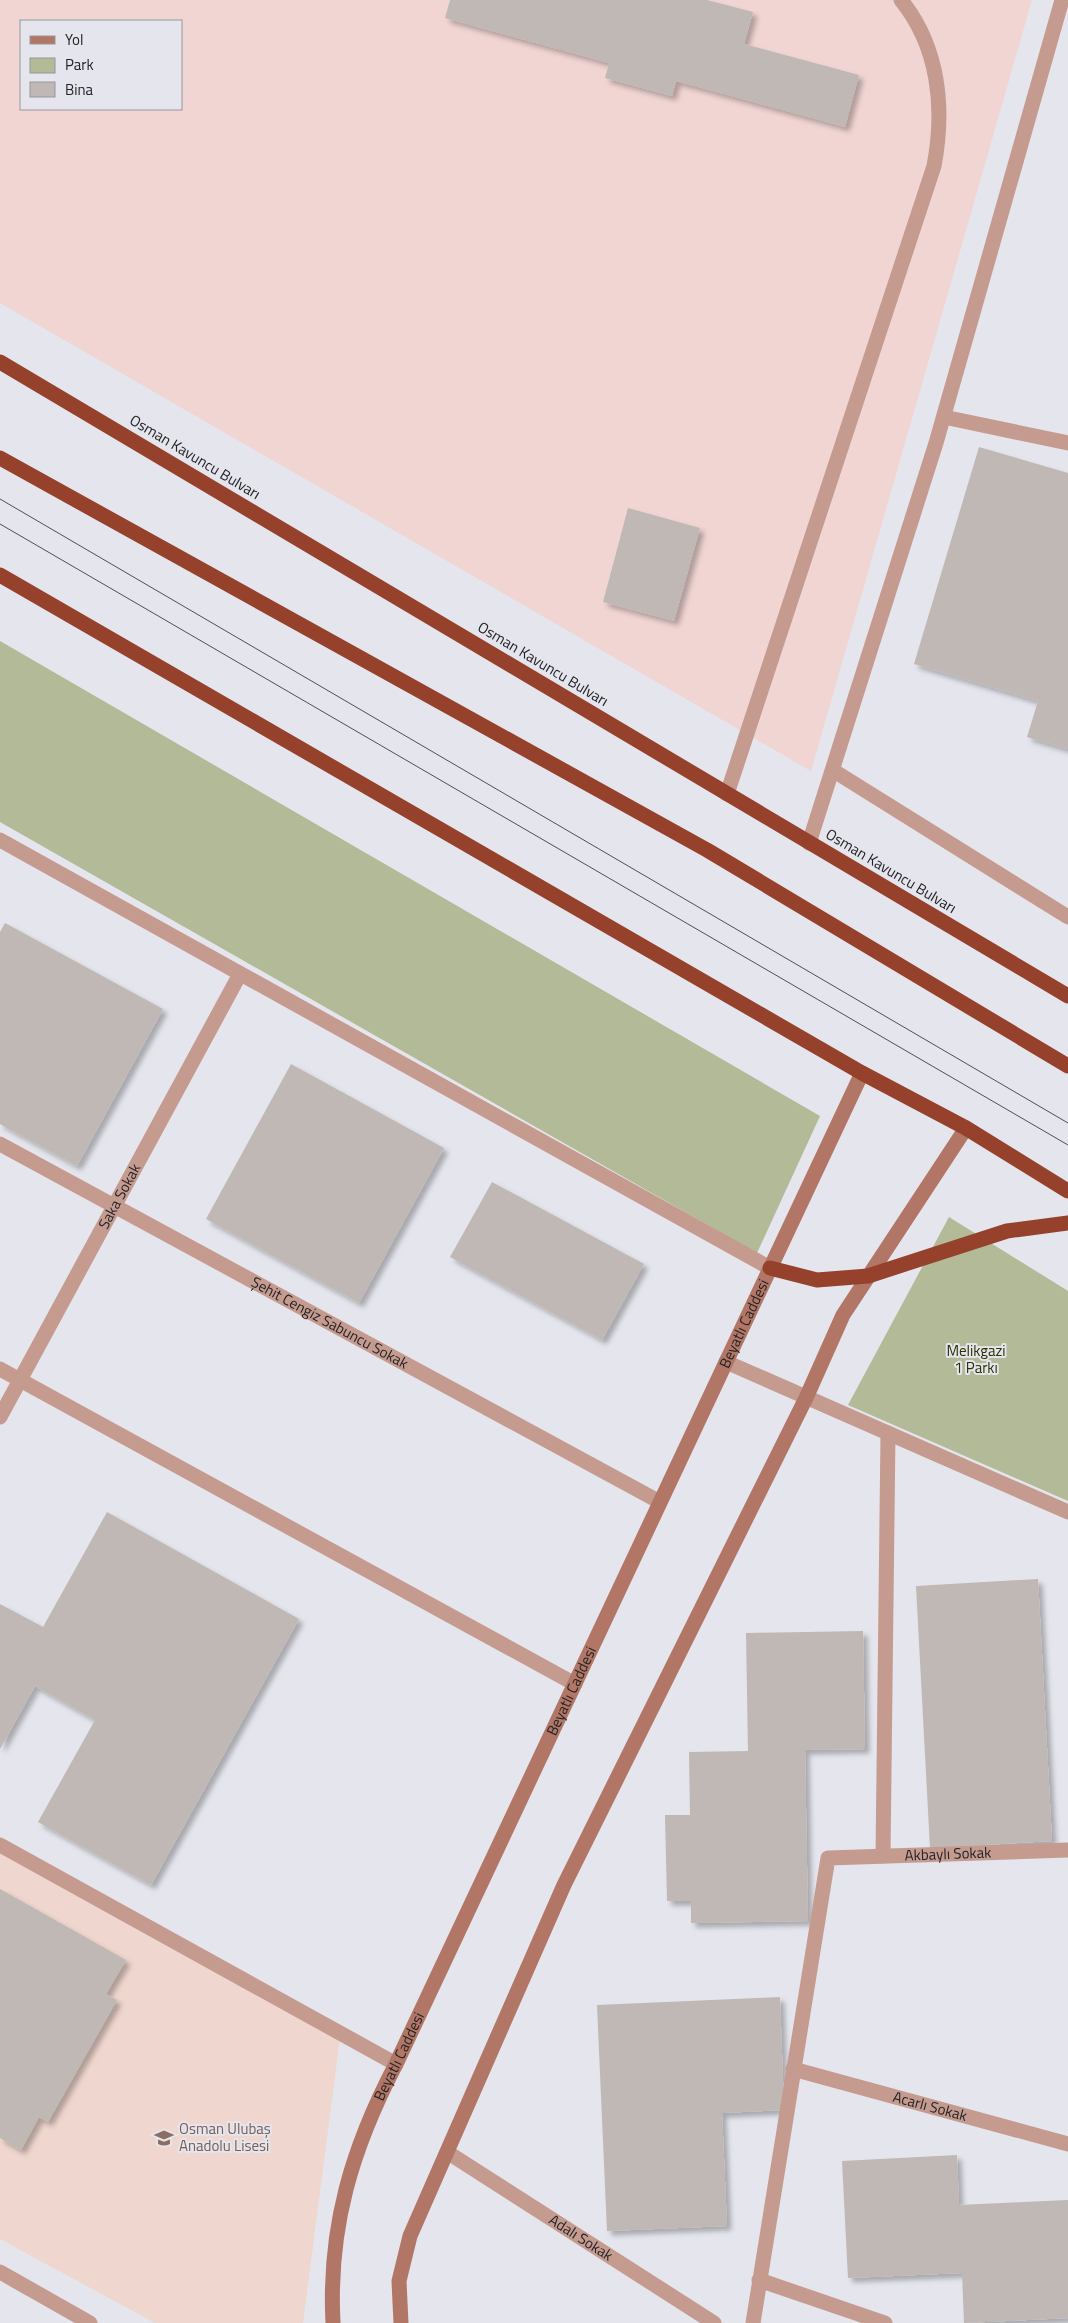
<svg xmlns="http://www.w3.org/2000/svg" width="1068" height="2323" viewBox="0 0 1068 2323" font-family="'Titillium Web',sans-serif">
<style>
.commercial{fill:#f0d5d2;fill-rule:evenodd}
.education{fill:#efd6ce}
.green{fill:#b2ba97}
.building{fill:#c0b8b4;filter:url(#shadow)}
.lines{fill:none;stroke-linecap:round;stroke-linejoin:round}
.lane{stroke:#c59b90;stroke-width:15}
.street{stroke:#c59b90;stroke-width:15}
.secondary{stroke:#b27666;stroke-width:15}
.highway{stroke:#95412c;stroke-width:15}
.tram{stroke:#4f4f53;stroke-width:1}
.labels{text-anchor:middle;stroke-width:4;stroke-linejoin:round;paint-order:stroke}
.street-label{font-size:15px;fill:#232325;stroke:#e5e5ed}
.park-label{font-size:15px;fill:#2b3100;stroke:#e5e5ed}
.education-label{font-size:15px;fill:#785e54;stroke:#e5e5ed;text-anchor:start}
</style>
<defs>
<filter id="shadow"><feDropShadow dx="4.5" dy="4.5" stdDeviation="2.5" flood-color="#0004"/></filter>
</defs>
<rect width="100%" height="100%" fill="#e5e5ed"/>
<path class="commercial" d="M0,0H1032L811,771L0,303ZM21,21H181V109H21Z"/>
<path class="education" d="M0,1852L340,2038L303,2323H155L0,2239Z"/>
<path class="green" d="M0,641L820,1116L757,1253L0,822Z
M949,1217L1068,1291V1501L848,1405Z"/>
<path class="building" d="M450,0H707L753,12L744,44L859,75L845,127L676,81L672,96L605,78L609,63L445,18Z
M979,447L1068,473V749L1027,737L1038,701L914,664Z
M628,508L700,528L674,621L603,602Z
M5,923L163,1009L77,1166L0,1124V932Z
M291,1064L444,1148L359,1303L206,1219Z
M492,1182L644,1264L602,1340L450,1257Z
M107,1512L299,1619L151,1885L38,1822L95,1720L35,1686L0,1749V1604L43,1627Z
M1038,1579L1052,1841L930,1848L916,1586Z
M863,1631L865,1749L805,1750L808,1921L691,1923V1901H667L665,1815H690L689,1752L748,1751L746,1633Z
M0,1889L126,1960L106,1994L117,2000L48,2122L39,2117L21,2150L0,2138Z
M780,1997L784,2110L722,2113L727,2226L607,2231L597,2005Z
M957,2155L959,2205L1068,2200V2318L964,2323L962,2273L848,2278L842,2161Z"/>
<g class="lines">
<path class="lane" d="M944,417L1068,443"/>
<g class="street">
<path d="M834,771L1068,917"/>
<path d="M727,794L934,166C945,108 939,47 901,0"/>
<path d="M0,840L770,1268"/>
<path d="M809,843L936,443L1062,0"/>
<path id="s1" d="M0,1144L660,1502"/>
<path d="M726,1362L1068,1512"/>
<path d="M0,1369L575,1684"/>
<path id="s2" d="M0,1417L240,974"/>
<path d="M0,1845L396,2064"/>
<path d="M883,1856L888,1433"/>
<path id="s3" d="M793,2069L1068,2144"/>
<path id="s4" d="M447,2152L714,2323"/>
<path d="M0,2272L90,2323"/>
<path d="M759,2280L885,2323"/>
<path id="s5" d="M753,2323L828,1858L1068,1850"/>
</g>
<g class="secondary">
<path id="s6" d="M333,2323C328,2227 352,2148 396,2064L862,1073"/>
<path d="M401,2323L399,2281L410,2236L564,1885L806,1398L843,1315L966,1128"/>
</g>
<path class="highway" d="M0,362L1068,996
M0,458L707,850L1068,1066
M0,575L862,1073L966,1128L1068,1191
M770,1268L817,1280L868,1276L1007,1231L1068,1223"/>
<path class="tram" d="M0,499L1068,1123
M0,524L1068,1145"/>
</g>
<defs>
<g id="school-bare" transform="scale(1.5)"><path d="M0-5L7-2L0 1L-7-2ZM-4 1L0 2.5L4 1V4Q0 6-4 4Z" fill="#8d6e63" stroke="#e5e5ed" stroke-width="2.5" paint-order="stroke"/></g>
</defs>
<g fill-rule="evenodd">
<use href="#school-bare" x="164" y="2138"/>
</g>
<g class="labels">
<g class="street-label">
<text transform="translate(195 457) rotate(31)" y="5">Osman Kavuncu Bulvarı</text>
<text transform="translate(543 664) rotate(31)" y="5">Osman Kavuncu Bulvarı</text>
<text transform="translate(891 871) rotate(31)" y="5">Osman Kavuncu Bulvarı</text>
<text dy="5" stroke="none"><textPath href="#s2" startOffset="251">Saka Sokak</textPath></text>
<text dy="5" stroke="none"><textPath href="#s1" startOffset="375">Şehit Cengiz Sabuncu Sokak</textPath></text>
<text dy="5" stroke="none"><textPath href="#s6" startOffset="1088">Beyatlı Caddesi</textPath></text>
<text dy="5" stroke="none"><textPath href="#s6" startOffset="682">Beyatlı Caddesi</textPath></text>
<text dy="5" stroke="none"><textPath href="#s5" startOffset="591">Akbaylı Sokak</textPath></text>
<text dy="5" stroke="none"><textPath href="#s6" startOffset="278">Beyatlı Caddesi</textPath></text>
<text dy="5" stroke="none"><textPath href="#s3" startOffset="142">Acarlı Sokak</textPath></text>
<text dy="5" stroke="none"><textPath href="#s4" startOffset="159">Adalı Sokak</textPath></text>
</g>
<g class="park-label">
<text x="976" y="1356">Melikgazi<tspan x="976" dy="17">1 Parkı</tspan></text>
</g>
<g class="education-label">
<text x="179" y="2134">Osman Ulubaş<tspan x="179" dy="17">Anadolu Lisesi</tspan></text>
</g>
</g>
<rect x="20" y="20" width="162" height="90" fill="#e5e5ed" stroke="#97979d"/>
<rect x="30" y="36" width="25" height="8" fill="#b27666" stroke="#97979d"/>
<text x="65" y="45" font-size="15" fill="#232325">Yol</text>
<rect x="30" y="58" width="25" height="15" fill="#b2ba97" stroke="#97979d"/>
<text x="65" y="70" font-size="15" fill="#232325">Park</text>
<rect x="30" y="82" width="25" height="15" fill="#c0b8b4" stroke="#97979d"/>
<text x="65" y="95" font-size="15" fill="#232325">Bina</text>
</svg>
